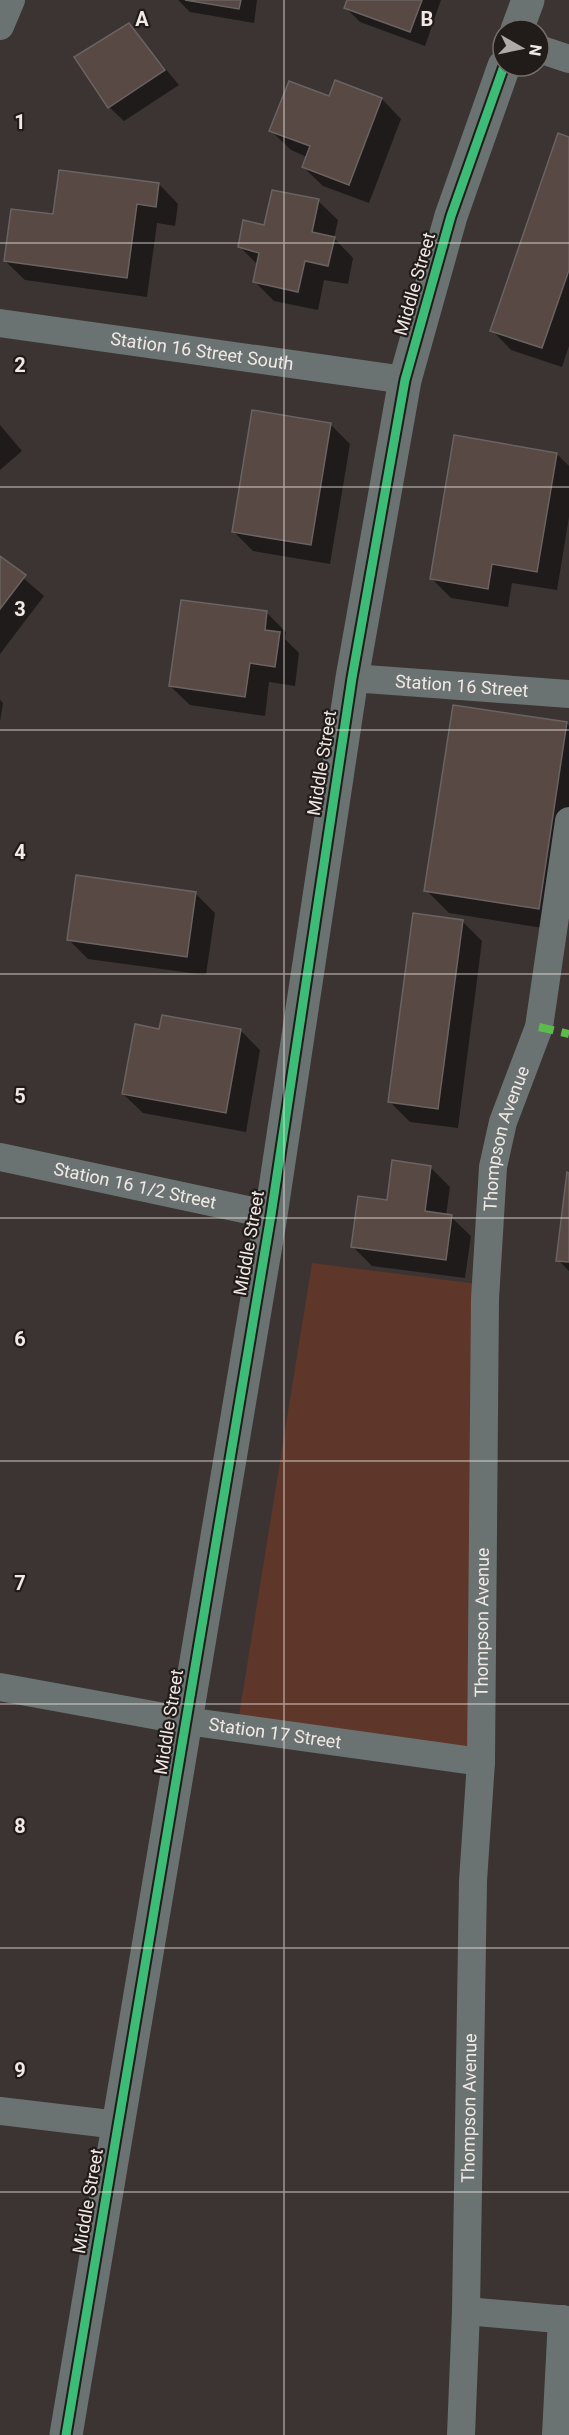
<svg xmlns="http://www.w3.org/2000/svg" width="569" height="2435" viewBox="0 0 569 2435" font-family="Roboto,sans-serif">
<style>
.green{fill:#5f372a}
.shadow{fill:#0007}
.building{fill:#594945;stroke:#696361;stroke-width:1.5}
.lines{fill:none;stroke-linecap:round;stroke-linejoin:round}
.minor{stroke:#6a7372;stroke-width:28}
.tertiary{stroke:#6a7372;stroke-width:33}
.quiet{stroke:#5cbc4b;stroke-width:8;stroke-dasharray:15 8;stroke-linecap:butt}
.cycleway-casing{stroke:#211c1a;stroke-width:13}
.cycleway{stroke:#3abd76;stroke-width:9}
.grid{fill:none;stroke:#f1e9e6;stroke-width:1.5;stroke-opacity:0.55}
.labels{text-anchor:middle;stroke-width:4.5;stroke-linejoin:round;paint-order:stroke}
.street-label{font-size:18px;fill:#f1e9e6;stroke:#211c1a}
.grid-label{font-size:20px;text-anchor:middle;font-weight:bold;fill:#f1e9e6;stroke:#211c1a;stroke-width:4.5;stroke-linejoin:round;paint-order:stroke}
</style>
<rect width="100%" height="100%" fill="#3b3432"/>
<path class="green" d="M312,1263L486,1285L481,1762L237,1728Z"/>
<path class="shadow" d="M178,0H257L254,23L190,12Z
M348,0H441L425,46L360,22L345,7Z
M129,25L179,85L124,121L109,107Z
M336,81L382,99L401,119L369,203L323,186L303,167L307,157L291,150L271,131L329,98Z
M569,138V346L562,367L511,350L492,330Z
M159,184L178,204L175,226L157,223L147,297L25,280L5,261L54,216Z
M318,201L338,220L334,238L353,258L348,284L324,280L318,310L274,301L254,281L258,265L239,246L265,227Z
M254,412L331,425L350,444L330,564L253,551L233,531Z
M0,425L22,451L0,470Z
M557,454L569,466V517L557,590L512,583L508,607L451,598L431,578Z
M0,558L44,596L0,654Z
M267,613L286,632L285,639L299,653L295,686L269,682L265,716L190,705L170,686Z
M0,700L3,703L0,722Z
M567,723L569,726V884L562,931L449,913L426,890Z
M195,893L215,913L206,975L88,959L68,939Z
M462,921L482,941L458,1128L410,1122L390,1102Z
M160,1030H240L260,1050L246,1132L143,1113L123,1094Z
M430,1167L450,1187L446,1216L451,1217L471,1236L465,1278L372,1266L353,1247L388,1202Z
M569,1174V1271L558,1260Z"/>
<path class="building" d="M185,0H241L239,9Z
M347,0H422L410,32L344,8Z
M129,23L165,70L108,108L74,57Z
M335,80L382,98L349,185L302,167L310,146L269,131L289,81L329,96Z
M558,133L569,137V270L542,348L490,331Z
M59,170L159,183L156,207L137,204L127,278L4,261L11,209L53,214Z
M272,190L319,199L312,232L335,237L328,266L305,261L298,292L253,282L259,253L238,247L243,220L264,225Z
M252,410L331,423L311,545L232,532Z
M454,435L557,453L537,572L492,564L488,589L430,579Z
M0,556L26,575L0,609Z
M181,600L267,611L265,630L280,632L275,667L250,663L245,697L169,686Z
M453,705L567,722L539,909L424,891Z
M76,875L196,892L187,957L67,940Z
M413,913L463,920L438,1109L388,1102Z
M162,1015L241,1029L226,1113L122,1094L135,1024L159,1029Z
M392,1160L431,1166L425,1211L452,1215L446,1260L351,1247L358,1196L387,1200Z
M567,1172L569,1173V1262L556,1261Z"/>
<g class="lines">
<g class="minor">
<path d="M0,26L11,0"/>
<path d="M539,49L569,59"/>
<path id="s1" d="M0,323L405,380"/>
<path id="s2" d="M352,678L569,694"/>
<path id="s3" d="M0,1157L271,1215"/>
<path id="s4" d="M0,1687L186,1721L481,1762"/>
<path d="M0,2111L118,2125"/>
<path d="M466,2311L569,2320"/>
<path id="s5" d="M461,2435L466,2311L473,1881L481,1762L485,1299L493,1167L503,1122L539,1027L569,821"/>
<path d="M556,2435L562,2319"/>
</g>
<path class="tertiary" d="M517,30L528,0
M66,2435L271,1215L352,678L405,380L451,216L504,66"/>
<path class="quiet" d="M539,1027L569,1034"/>
<g class="cycleway-casing">
<path id="cycleway" d="M66,2435L271,1215L352,678L405,380L451,216L504,66"/>
</g>
<use href="#cycleway" class="cycleway"/>
</g>
<path class="grid" d="M284,0V2435M0,243H569M0,487H569M0,730H569M0,974H569M0,1218H569M0,1461H569M0,1704H569M0,1948H569M0,2192H569"/>
<g class="labels">
<g class="street-label">
<text transform="translate(415 284) rotate(-74)" y="6">Middle Street</text>
<text dy="6" stroke="none"><textPath href="#s1" startOffset="204">Station 16 Street South</textPath></text>
<text dy="6" stroke="none"><textPath href="#s2" startOffset="110">Station 16 Street</textPath></text>
<text transform="translate(322 763) rotate(-81)" y="6">Middle Street</text>
<text dy="6" stroke="none"><textPath href="#s5" startOffset="1299">Thompson Avenue</textPath></text>
<text dy="6" stroke="none"><textPath href="#s3" startOffset="138">Station 16 1/2 Street</textPath></text>
<text transform="translate(249 1243) rotate(-80)" y="6">Middle Street</text>
<text dy="6" stroke="none"><textPath href="#s5" startOffset="813">Thompson Avenue</textPath></text>
<text transform="translate(169 1722) rotate(-81)" y="6">Middle Street</text>
<text dy="6" stroke="none"><textPath href="#s4" startOffset="279">Station 17 Street</textPath></text>
<text dy="6" stroke="none"><textPath href="#s5" startOffset="327">Thompson Avenue</textPath></text>
<text transform="translate(88 2201) rotate(-80)" y="6">Middle Street</text>
</g>
</g>
<g class="grid-label">
<text x="142" y="26">A</text>
<text x="427" y="26">B</text>
<text x="20" y="129">1</text>
<text x="20" y="372">2</text>
<text x="20" y="616">3</text>
<text x="20" y="859">4</text>
<text x="20" y="1103">5</text>
<text x="20" y="1346">6</text>
<text x="20" y="1590">7</text>
<text x="20" y="1833">8</text>
<text x="20" y="2077">9</text>
</g>
<g transform="translate(521 48) rotate(99)"><circle r="28" fill="#211c1a" stroke="#746e6c" stroke-width="1.5"/>
<path d="M0-4.5L10 22L0 15L-10 22Z" fill="#b1aaa7"/>
<text y="-9" font-size="16" font-weight="bold" text-anchor="middle" fill="#f1e9e6">N</text>
</g>
</svg>
